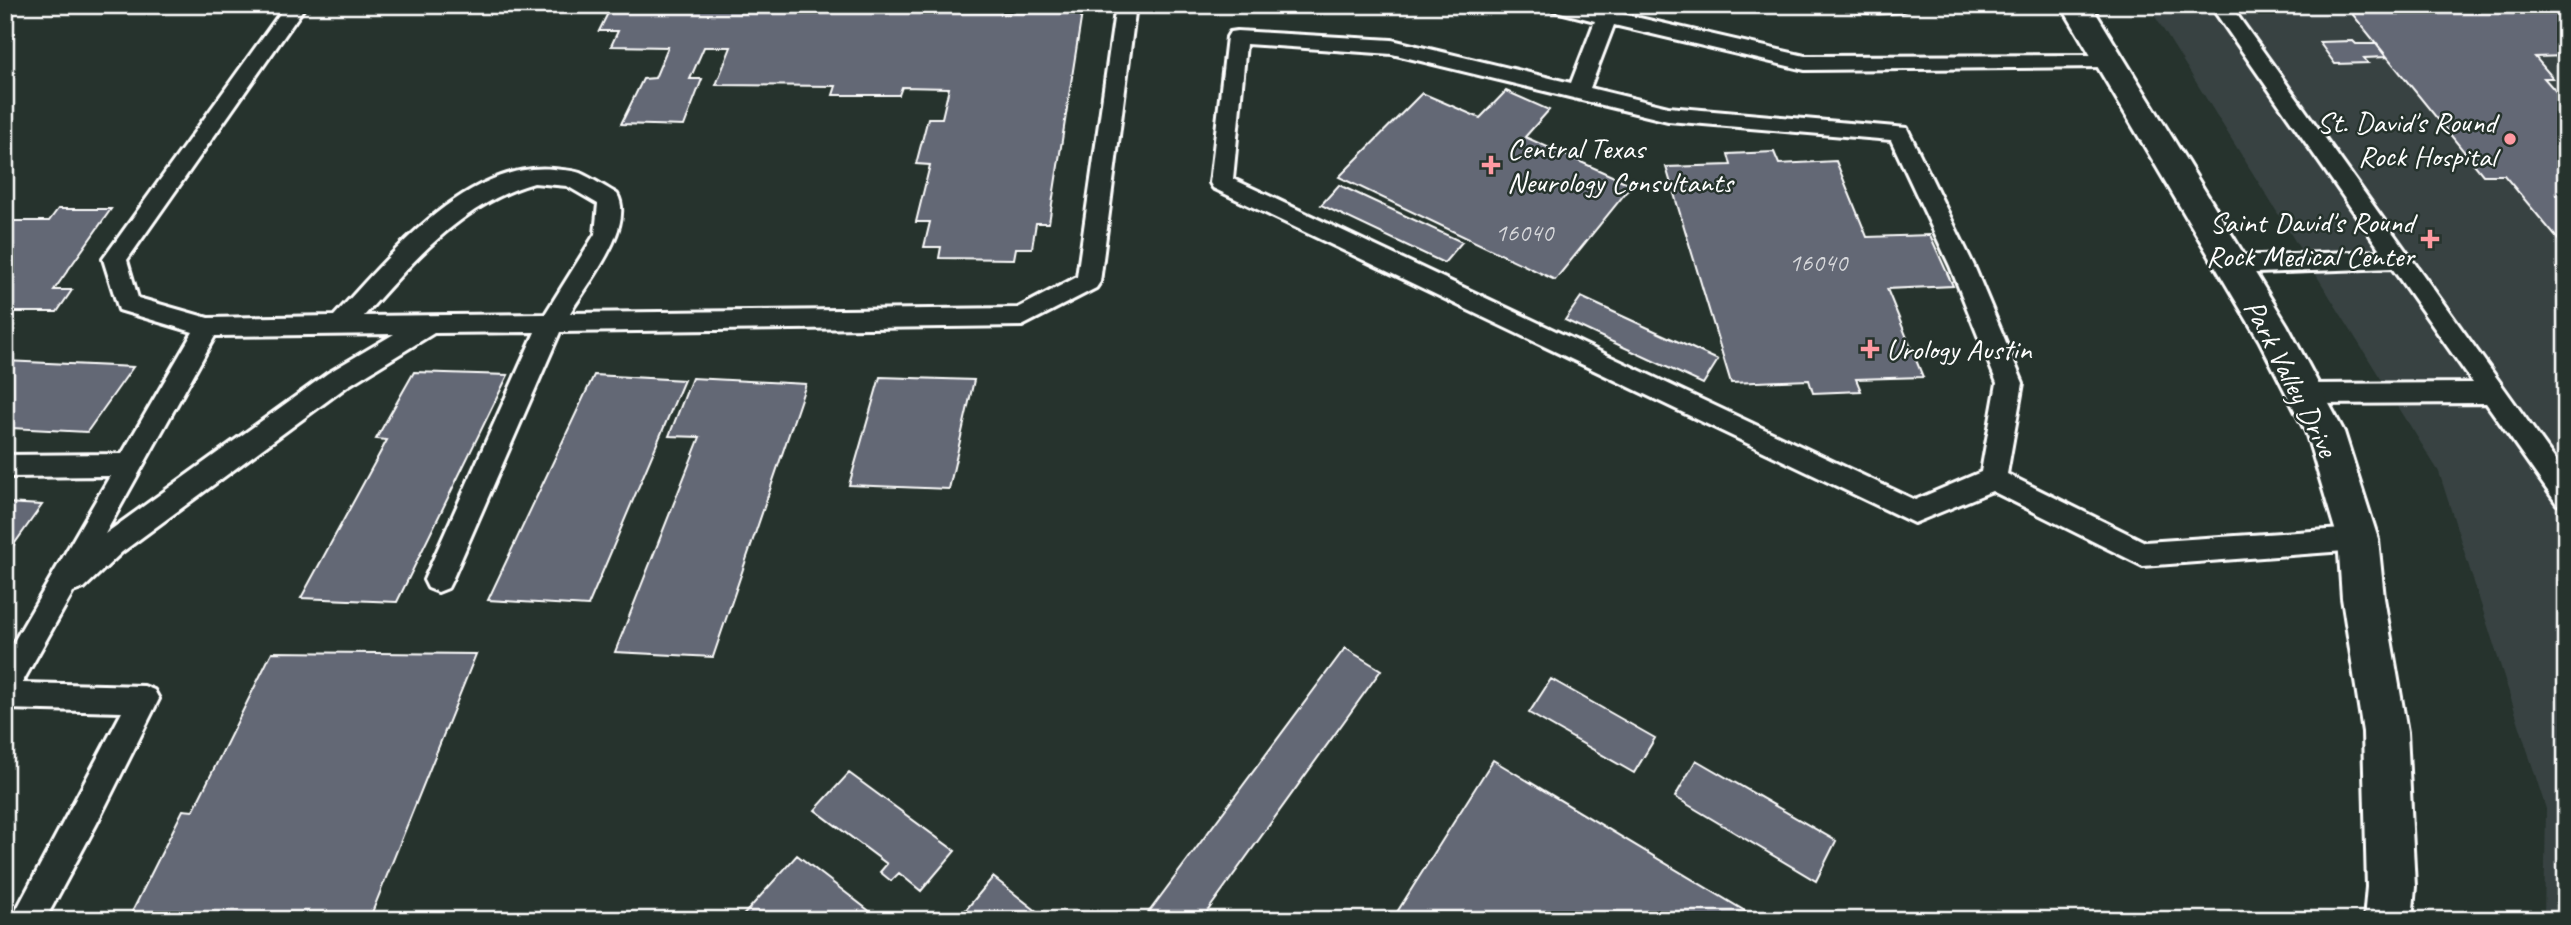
<svg xmlns="http://www.w3.org/2000/svg" width="2571" height="925" viewBox="0 0 2571 925" font-family="Caveat,sans-serif">
<style>
.built{fill:#384342}
.building{fill:#636774;stroke:#fff;stroke-width:2}
.lines{fill:none;stroke-linecap:round;stroke-linejoin:round}
.lane-casing{stroke:#fff;stroke-width:6}
.street-casing{stroke:#fff;stroke-width:6}
.lane{fill:#26332d;fill-rule:evenodd}
.street{fill:#26332d;fill-rule:evenodd}
.poi-dot{fill:#ff9aa2;stroke:#26332d;stroke-width:2.5}
.labels{text-anchor:middle;stroke-width:5;stroke-linejoin:round;paint-order:stroke}
.number-label{font-size:26px;fill:#d8d9dc}
.poi-label{font-size:30px;fill:#fff;stroke:#26332d;text-anchor:end}
.street-label{font-size:30px;fill:#fff;stroke:#26332d}
</style>
<rect width="100%" height="100%" fill="#26332d"/>
<filter id="ink" filterUnits="userSpaceOnUse"><feTurbulence type="fractalNoise" baseFrequency=".0143" numOctaves="2"/><feDisplacementMap in="SourceGraphic" scale="14" xChannelSelector="R" yChannelSelector="G"/><feConvolveMatrix kernelMatrix="1 2 1 2 8 2 1 2 1" color-interpolation-filters="sRGB"/></filter>
<g filter="url(#ink)">
<path class="built" d="M2148,5H2566V920H2544L2546,809L2439,472Z"/>
<path class="building" d="M612,5H803L801,11L1082,13L1049,223H1036L1032,248H1016L1014,259L939,258L941,247H924L930,222H916L930,165L916,164L928,118H942L949,88L902,87L899,95H833L836,86L716,85L731,47H704L690,79H702L684,126L621,124L643,79L655,78L668,47L611,46L618,31H599Z
M2345,5H2566V56L2535,57L2553,78H2544L2566,103V249L2504,175H2483Z
M2353,41L2356,44H2376L2386,57L2364,58L2368,63L2335,64L2319,42Z
M1506,91L1549,110L1525,137L1632,185L1555,280L1339,177L1422,93L1480,118Z
M1774,152L1779,164L1836,161L1867,237L1930,235L1953,286L1887,289L1923,377L1856,379L1861,391L1813,393L1809,380L1731,383L1666,167L1731,165L1728,154Z
M1339,185L1462,242L1444,263L1321,205Z
M58,209H111L54,290H72L57,312H5V221H49Z
M1581,297L1718,360L1703,384L1565,320Z
M5,361L133,367L87,432L11,428L5,435Z
M414,372L508,375L397,602L301,598L387,440L376,439Z
M594,375L684,380L588,606L488,600Z
M880,377L974,380L949,489L849,485Z
M692,378L806,384L713,657L615,652L700,437L669,436Z
M5,503L42,505L5,557Z
M1345,648L1381,670L1201,920H1143Z
M272,652L476,654L369,920H128L183,810L193,811Z
M1551,679L1655,738L1634,773L1529,713Z
M1493,760L1760,920H1392Z
M1696,760L1836,841L1816,881L1675,797Z
M849,773L955,851L921,891L899,873L891,881L880,872L887,864L815,810Z
M797,855L881,920H739Z
M993,877L1048,920H962L959,918Z"/>
<g class="lines">
<g class="lane-casing">
<path id="lane" d="M286,5H306L127,260L138,298L208,318L334,316C388,258 465,161 553,169C562,170 572,170 580,173C593,179 605,187 617,194C636,226 586,286 570,313L1018,308L1077,277L1116,5H1136L1100,282L1096,288L1022,326L560,332L452,580L448,588L438,592L428,588L424,580L535,332L434,333L346,387L122,552L84,588L73,592L22,683L144,686L154,690L159,699L97,823L45,920H11L122,712L5,709V657L110,476L5,477V455L122,454L193,332L119,310L103,259ZM534,183L567,186L598,204L595,234L545,314L364,316C413,261 462,203 534,183ZM394,334L328,373L105,534L215,336Z
M1545,5H1583L1805,56L2114,55L2117,60L2114,65L2107,67L1805,70L1614,25L1590,88L1668,107L1907,128L1974,266L2023,383L2007,474L2145,542L2358,528L2368,531L2372,539L2368,547L2358,550L2143,566L1992,491L1914,523L1213,188L1210,183L1227,37L1230,32L1237,31L1392,40L1571,83L1595,21L1548,9ZM1246,44L1392,54L1668,121L1891,140L1950,266L1997,383L1981,472L1915,500L1233,179Z
M1845,5H1913C1905,15 1853,15 1845,5Z
M2210,5H2230L2566,475V507L2557,504L2486,403L2306,404L2297,401L2293,394L2297,387L2306,384L2473,383L2392,268L2231,274L2223,271L2219,265L2223,259L2231,256L2381,251Z"/>
</g>
<g class="street-casing">
<path id="street" d="M2061,5H2091L2287,325L2344,432L2378,539L2384,598L2407,732L2415,887L2412,920H2364L2367,887L2363,732L2342,598L2338,539L2306,432L2259,340Z"/>
</g>
<use href="#lane" class="lane"/>
<use href="#street" class="street"/>
</g>
</g>
<g class="poi-dot">
<circle cx="2510" cy="139" r="7"/>
<path d="M1487.5 154.5h7v7h7v7h-7v7h-7v-7h-7v-7h7z"/>
<path d="M2426.5 228.5h7v7h7v7h-7v7h-7v-7h-7v-7h7z"/>
<path d="M1866.5 338.5h7v7h7v7h-7v7h-7v-7h-7v-7h7z"/>
</g>
<g class="labels">
<g class="number-label">
<text x="1524" y="241">16040</text>
<text x="1818" y="271">16040</text>
</g>
<g class="poi-label">
<text x="2496" y="132">St. David's Round<tspan x="2496" dy="34">Rock Hospital</tspan></text>
<text x="1507" y="158" text-anchor="start">Central Texas<tspan x="1507" dy="34">Neurology Consultants</tspan></text>
<text x="2414" y="232">Saint David's Round<tspan x="2414" dy="34">Rock Medical Center</tspan></text>
<text x="1886" y="359" text-anchor="start">Urology Austin</text>
</g>
<g class="street-label">
<text transform="translate(2291 378) rotate(63)" y="10">Park Valley Drive</text>
</g>
</g>
<rect width="2571" height="925" fill="none" stroke="#26332d" stroke-width="28"/>
<rect x="14" y="14" width="2543" height="897" fill="none" stroke="#fff" stroke-width="2.5" filter="url(#ink)"/>
</svg>
